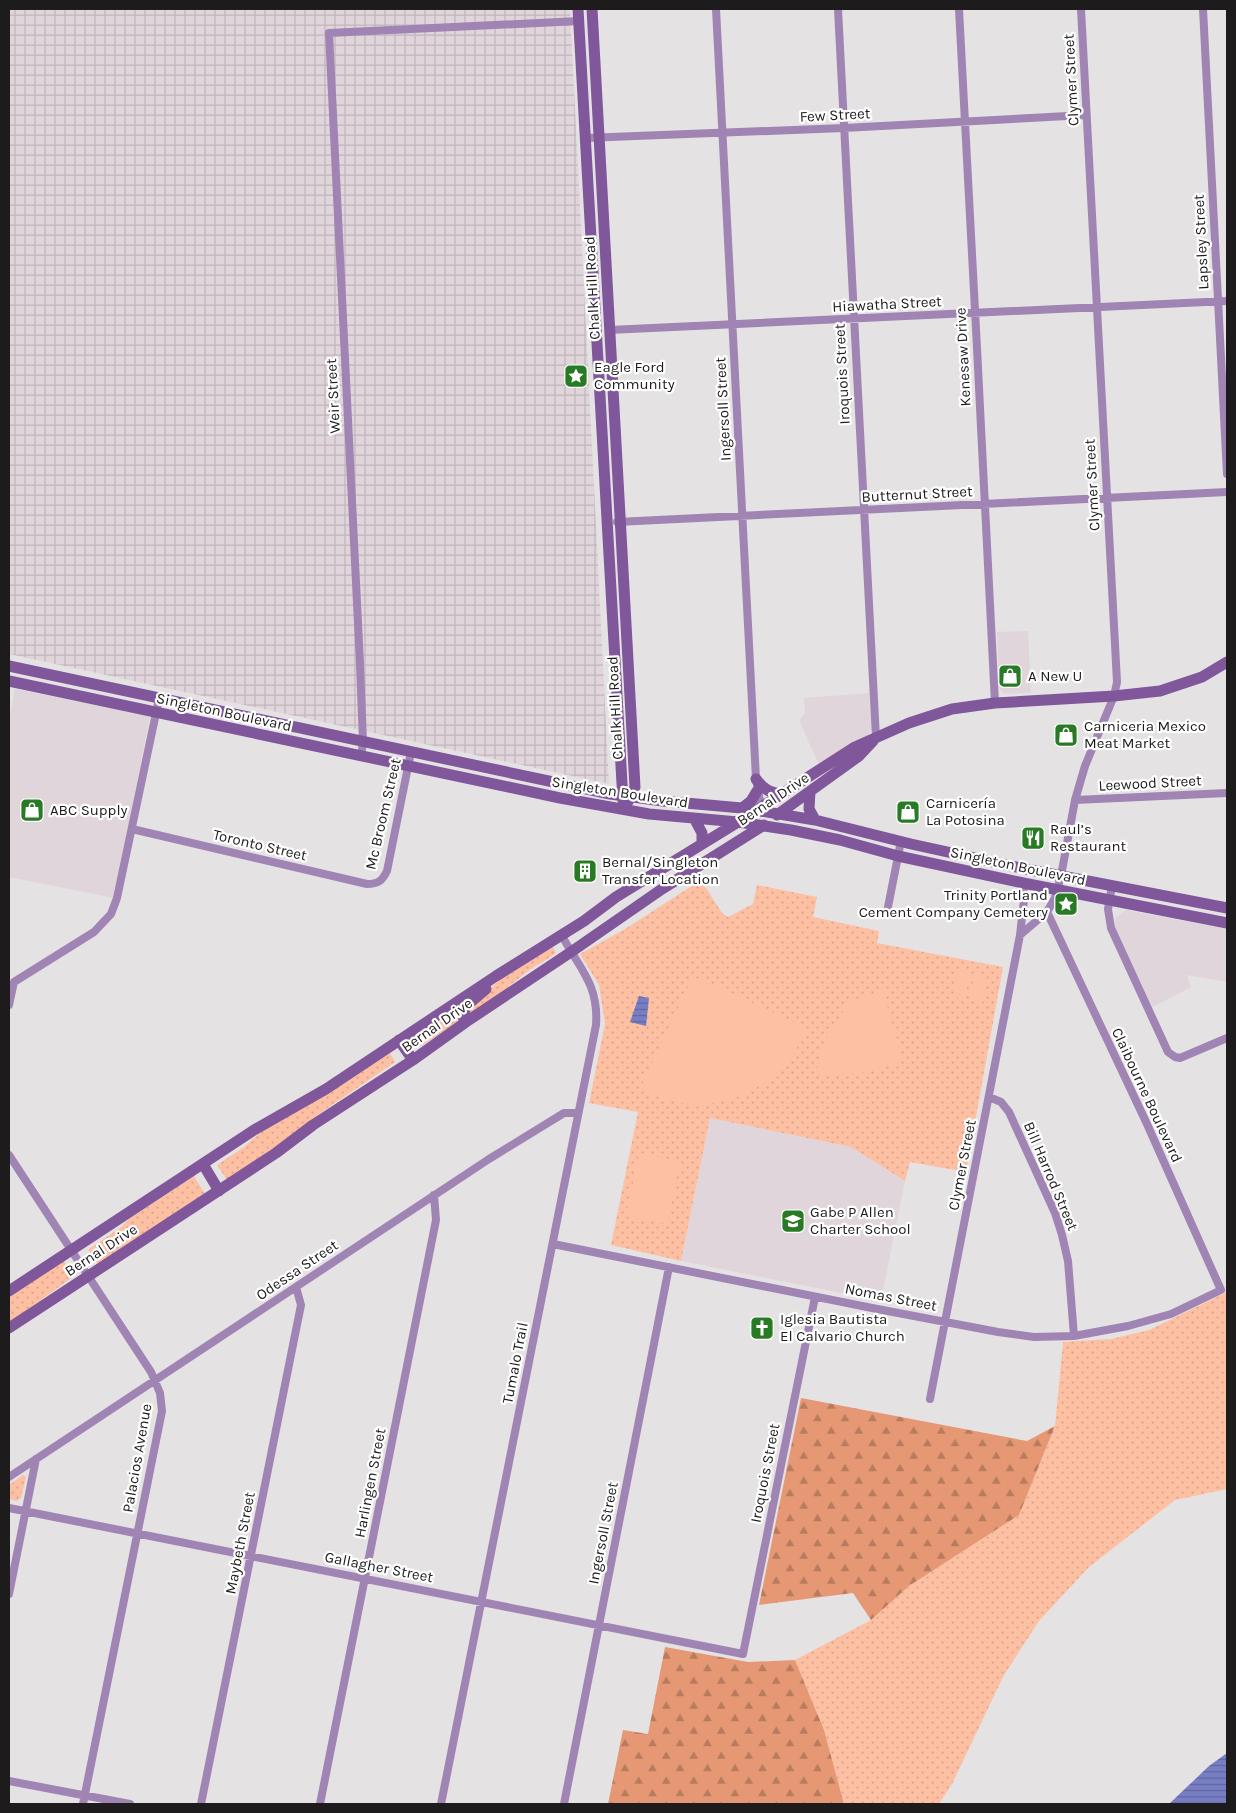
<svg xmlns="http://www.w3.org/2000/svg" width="1236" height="1813" viewBox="0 0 1236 1813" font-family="Karla,sans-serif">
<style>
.built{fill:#e1d5dc}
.industrial{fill:url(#industrial-grid)}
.green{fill:url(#green-dots)}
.forest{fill:url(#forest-firs)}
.pitch{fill:#fec0a3}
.water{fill:url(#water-rules)}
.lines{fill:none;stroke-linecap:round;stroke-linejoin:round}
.street{stroke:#a085b4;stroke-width:8}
.secondary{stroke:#80579b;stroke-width:11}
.labels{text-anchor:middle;stroke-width:4.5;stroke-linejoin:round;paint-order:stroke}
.street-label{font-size:15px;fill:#1d1b1c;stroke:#fff}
.poi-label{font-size:15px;fill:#1d1b1c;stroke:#fff;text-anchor:start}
</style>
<defs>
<pattern id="industrial-grid" width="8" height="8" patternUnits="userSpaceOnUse" patternTransform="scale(1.25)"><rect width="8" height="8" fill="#e1d5dc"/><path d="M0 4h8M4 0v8" fill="none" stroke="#c1b6bc"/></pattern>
<pattern id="green-dots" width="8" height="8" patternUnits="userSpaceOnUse" patternTransform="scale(1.25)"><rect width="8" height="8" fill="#fec0a3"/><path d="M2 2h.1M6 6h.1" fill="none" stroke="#d9a48c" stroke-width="1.8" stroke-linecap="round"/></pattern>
<pattern id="forest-firs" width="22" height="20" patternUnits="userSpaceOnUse" patternTransform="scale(1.25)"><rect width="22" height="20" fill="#e59873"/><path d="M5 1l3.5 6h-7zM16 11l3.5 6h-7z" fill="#b97b5e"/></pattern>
<pattern id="water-rules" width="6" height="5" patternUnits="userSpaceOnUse" patternTransform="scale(1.25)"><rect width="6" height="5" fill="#777ec4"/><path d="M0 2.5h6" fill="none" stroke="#61669e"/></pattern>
</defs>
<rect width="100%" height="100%" fill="#e5e2e4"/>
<path class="built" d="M1028,631L1031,693L1006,694L1002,692L999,688L997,632Z
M15,689L150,716L114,898L9,877V720Z
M869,693L871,729L869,735L819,765L799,720L805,713L804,698Z
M1126,910L1227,929V982L1187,975L1191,987L1149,1009L1114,926L1116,917Z
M710,1118L851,1147L905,1181L881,1301L681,1261Z"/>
<path class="industrial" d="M9,9H570L609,784L9,654Z"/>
<path class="green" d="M701,880L722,913L728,917L753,904L757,885L817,897L813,917L879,931L877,943L1003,967L966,1172L910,1162L905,1181L851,1147L710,1118L681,1261L611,1245L638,1112L589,1103L605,1024L599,985L580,954L625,929Z
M553,947L556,953C547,960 536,965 527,972C508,987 490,1001 470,1014L468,1009L503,977Z
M452,1013L458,1022L421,1046L418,1042L423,1035Z
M390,1053L395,1062L319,1114L279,1145L227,1180L217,1165L244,1147L262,1131L337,1088Z
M194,1176L205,1194L98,1264L88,1250L90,1248L120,1228L129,1219Z
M64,1261L74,1276L9,1323V1297Z
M1227,1292V1489L1175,1500L1089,1567L1039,1621L1004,1675L952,1784L939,1804H844L824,1730L795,1660L871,1620L909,1586L1019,1515L1055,1426L1063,1342L1111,1339L1149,1330Z
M23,1475L26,1477L21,1498L16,1501L9,1499V1485Z"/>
<path class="forest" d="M801,1398L1027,1441L1055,1426L1019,1515L909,1586L871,1620L853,1593L759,1605Z
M665,1647L748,1662L795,1660L824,1730L844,1804H608L623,1730L648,1734Z"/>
<path class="pitch" d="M958,970L970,973L965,999L953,997Z
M975,974L987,976L982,1003L969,1000Z
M699,978L808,1029C776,1095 707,1124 640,1089L691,980Z
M883,990L901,1058L897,1064L862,1073L816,1074L823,1044L849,1002Z
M639,1153L680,1162L667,1224L626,1216Z"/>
<path class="water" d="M639,996L649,998L646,1026L630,1022Z
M1227,1753V1804H1169L1209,1766Z"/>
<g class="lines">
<path class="street" d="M716,9L756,779L761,807
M838,9L876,738
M959,9C973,240 982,472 995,703
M1203,9L1227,474
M585,138L844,128L1086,115
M609,330L1227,301
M617,522L1227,492
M361,757L363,742L360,664L329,33L579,21
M1075,800L1227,793
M132,829L367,884C378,884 382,881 387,871L411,752
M1112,886L1108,909L1111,928L1168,1052L1175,1057L1180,1058L1227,1038
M887,912L901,841
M1020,935L1024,900L1023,883
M9,1005L14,982L94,932L111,914L117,898L159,699
M989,1097L1001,1102L1009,1112L1055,1213L1062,1235L1068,1261L1074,1336
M9,1155L151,1372L160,1393L162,1411L83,1804
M553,1244L872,1308L998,1332L1034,1337L1074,1336L1128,1326L1171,1314L1221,1290L1147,1124L1047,912
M930,1399L1020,935L1047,912L1055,898L1061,876L1075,800L1085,766L1114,696L1117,682L1081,9
M9,1477L489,1159L564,1113H577
M9,1508L743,1654L815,1297
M9,1594L36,1459
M9,1781L130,1804
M201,1804L301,1305L296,1287
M320,1804L436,1220L434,1195
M441,1804L596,1025C599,984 579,968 561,934
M564,1804L669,1267"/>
<path class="secondary" d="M578,9L623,801
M592,9L635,787L628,802
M9,666L610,794L663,801L742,808L815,820L911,844L1026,869L1227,908
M9,681L560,798L649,814L738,822L791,830L840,840L898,856L1023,883L1227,923
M756,779C763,789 770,793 782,794
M810,792L809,809L815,820
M742,808L751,801L757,791
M777,815L859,756L873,741
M694,818L702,833V844
M466,1022L463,1017L466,1006L486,989
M399,1040L413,1060
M203,1164L219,1191
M9,1291L254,1130L326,1089L496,976L584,921L616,897L738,822L855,747L909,723L952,709L995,703L1114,696L1160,691L1202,677L1227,662
M9,1328L276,1153L313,1125L413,1060L466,1022L571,952L662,889L764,825"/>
</g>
<defs>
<g id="sight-square" transform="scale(1.25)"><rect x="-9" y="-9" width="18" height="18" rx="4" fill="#287a24" stroke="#fff"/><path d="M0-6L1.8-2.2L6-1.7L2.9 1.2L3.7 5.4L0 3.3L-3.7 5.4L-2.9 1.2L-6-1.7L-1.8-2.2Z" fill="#fff"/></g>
<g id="shop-square" transform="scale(1.25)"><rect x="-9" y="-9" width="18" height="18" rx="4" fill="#287a24" stroke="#fff"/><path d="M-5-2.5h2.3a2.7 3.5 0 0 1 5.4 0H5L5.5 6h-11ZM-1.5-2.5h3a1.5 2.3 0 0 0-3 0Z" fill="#fff"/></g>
<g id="restaurant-square" transform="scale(1.25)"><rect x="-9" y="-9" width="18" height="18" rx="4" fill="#287a24" stroke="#fff"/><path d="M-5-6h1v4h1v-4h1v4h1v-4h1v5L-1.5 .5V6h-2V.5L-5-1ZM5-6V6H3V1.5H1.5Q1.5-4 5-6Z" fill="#fff"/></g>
<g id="building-square" transform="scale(1.25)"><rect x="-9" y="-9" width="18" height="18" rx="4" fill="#287a24" stroke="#fff"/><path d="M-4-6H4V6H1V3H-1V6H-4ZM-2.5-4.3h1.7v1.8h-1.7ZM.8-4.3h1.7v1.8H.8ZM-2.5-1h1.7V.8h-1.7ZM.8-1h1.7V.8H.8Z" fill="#fff"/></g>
<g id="school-square" transform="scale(1.25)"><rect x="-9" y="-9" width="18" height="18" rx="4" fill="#287a24" stroke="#fff"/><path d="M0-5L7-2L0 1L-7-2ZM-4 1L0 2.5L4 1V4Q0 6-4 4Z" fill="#fff"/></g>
<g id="church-square" transform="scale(1.25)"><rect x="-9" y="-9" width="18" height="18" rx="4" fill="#287a24" stroke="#fff"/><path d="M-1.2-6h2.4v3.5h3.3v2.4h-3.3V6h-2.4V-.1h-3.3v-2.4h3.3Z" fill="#fff"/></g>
</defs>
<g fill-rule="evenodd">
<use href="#sight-square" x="576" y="376"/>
<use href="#shop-square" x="1010" y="676"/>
<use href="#shop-square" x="1066" y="735"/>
<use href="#shop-square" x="32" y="810"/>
<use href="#shop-square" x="908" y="812"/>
<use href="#restaurant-square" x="1033" y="838"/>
<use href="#building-square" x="585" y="871"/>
<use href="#sight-square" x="1066" y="904"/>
<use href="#school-square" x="793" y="1221"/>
<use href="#church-square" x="762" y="1328"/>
</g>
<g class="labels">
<g class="street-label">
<text transform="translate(1071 80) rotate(-93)" y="5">Clymer Street</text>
<text transform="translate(835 115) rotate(-3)" y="5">Few Street</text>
<text transform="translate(1201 242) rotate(-93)" y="5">Lapsley Street</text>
<text transform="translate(592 288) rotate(-93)" y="5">Chalk Hill Road</text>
<text transform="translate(887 304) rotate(-3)" y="5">Hiawatha Street</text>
<text transform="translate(963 357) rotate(-93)" y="5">Kenesaw Drive</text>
<text transform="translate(842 374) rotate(-93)" y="5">Iroquois Street</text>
<text transform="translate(333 396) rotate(-93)" y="5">Weir Street</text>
<text transform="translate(723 409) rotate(-93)" y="5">Ingersoll Street</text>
<text transform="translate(1092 485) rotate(-93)" y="5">Clymer Street</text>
<text transform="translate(917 494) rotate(-3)" y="5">Butternut Street</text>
<text transform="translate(615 708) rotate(-93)" y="5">Chalk Hill Road</text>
<text transform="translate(224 712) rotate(12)" y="5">Singleton Boulevard</text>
<text transform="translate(1150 783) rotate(-3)" y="5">Leewood Street</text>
<text transform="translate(620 792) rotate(9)" y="5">Singleton Boulevard</text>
<text transform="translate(773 799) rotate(-34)" y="5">Bernal Drive</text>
<text transform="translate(383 814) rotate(-77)" y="5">Mc Broom Street</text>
<text transform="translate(260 845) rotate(13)" y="5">Toronto Street</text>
<text transform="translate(1018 866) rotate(12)" y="5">Singleton Boulevard</text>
<text transform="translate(437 1025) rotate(-35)" y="5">Bernal Drive</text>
<text transform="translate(1147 1095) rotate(65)" y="5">Claibourne Boulevard</text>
<text transform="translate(962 1165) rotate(-79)" y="5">Clymer Street</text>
<text transform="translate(1051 1176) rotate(67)" y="5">Bill Harrod Street</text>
<text transform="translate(101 1250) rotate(-33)" y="5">Bernal Drive</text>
<text transform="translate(297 1270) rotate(-34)" y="5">Odessa Street</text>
<text transform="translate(891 1297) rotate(11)" y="5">Nomas Street</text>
<text transform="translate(515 1363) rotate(-79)" y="5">Tumalo Trail</text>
<text transform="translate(137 1458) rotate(-80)" y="5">Palacios Avenue</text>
<text transform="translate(765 1473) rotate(-79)" y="5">Iroquois Street</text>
<text transform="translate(370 1483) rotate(-79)" y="5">Harlingen Street</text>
<text transform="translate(603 1533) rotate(-79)" y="5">Ingersoll Street</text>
<text transform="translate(240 1543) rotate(-79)" y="5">Maybeth Street</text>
<text transform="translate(379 1567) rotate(11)" y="5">Gallagher Street</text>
</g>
<g class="poi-label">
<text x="594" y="372">Eagle Ford<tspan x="594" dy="17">Community</tspan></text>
<text x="1028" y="681">A New U</text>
<text x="1084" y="731">Carniceria Mexico<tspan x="1084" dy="17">Meat Market</tspan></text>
<text x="926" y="808">Carnicería<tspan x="926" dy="17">La Potosina</tspan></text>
<text x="50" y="815">ABC Supply</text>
<text x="1050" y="834">Raul’s<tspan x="1050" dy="17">Restaurant</tspan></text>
<text x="602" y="867">Bernal/Singleton<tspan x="602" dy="17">Transfer Location</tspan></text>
<text x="1048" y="900" text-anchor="end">Trinity Portland<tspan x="1048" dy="17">Cement Company Cemetery</tspan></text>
<text x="810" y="1217">Gabe P Allen<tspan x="810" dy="17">Charter School</tspan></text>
<text x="780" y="1324">Iglesia Bautista<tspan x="780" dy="17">El Calvario Church</tspan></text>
</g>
</g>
<rect width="1236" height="1813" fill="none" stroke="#1d1b1c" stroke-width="20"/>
</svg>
